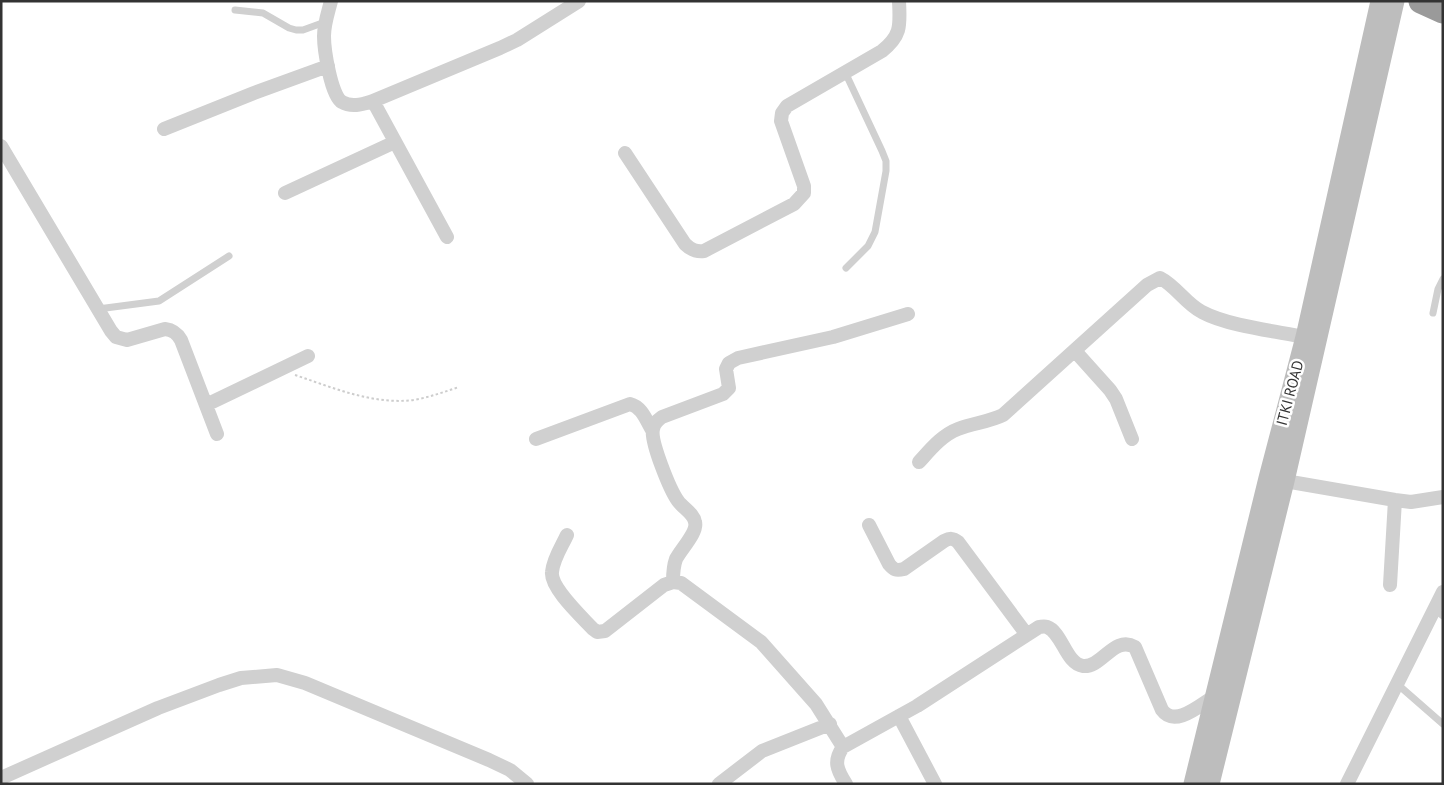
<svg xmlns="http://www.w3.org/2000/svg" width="1444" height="785" viewBox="0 0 1444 785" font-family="'PT Sans',sans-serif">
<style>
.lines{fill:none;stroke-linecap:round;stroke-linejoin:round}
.path{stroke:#cdcdcd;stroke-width:2;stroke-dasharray:2.5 2.5;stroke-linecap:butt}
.lane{stroke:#d0d0d0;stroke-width:7}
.street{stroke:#d0d0d0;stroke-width:14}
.secondary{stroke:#bdbdbd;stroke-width:19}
.highway{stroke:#9a9a9a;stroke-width:25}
.labels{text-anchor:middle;stroke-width:5;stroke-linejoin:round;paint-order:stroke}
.street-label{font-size:15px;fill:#333;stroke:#fff}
</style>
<rect width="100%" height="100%" fill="#fff"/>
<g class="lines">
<path class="path" d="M295,375C334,388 373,405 414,400C430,397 444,392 459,387"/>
<path class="lane" d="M235,10L263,13L289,28L296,30H303L325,22
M845,72L882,151L886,161V171L875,232L868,246L846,268
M98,309L159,301L229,256
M1433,313L1438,289L1443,279
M1434,609L1443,616
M1396,683L1443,724"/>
<path class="street" d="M331,1C328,13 324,24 324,36C324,49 331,96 342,102C352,108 363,104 373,101L500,48L517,40L579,1
M373,101L447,237
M164,129L254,93L328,66
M1,146L111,331L116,337L127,340L165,329C173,330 177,333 181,340L217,434
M625,153L685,244C691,250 696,252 704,251L794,204L804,193V186L781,121L782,113L787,106L882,51C902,35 900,25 899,1
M285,193L395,142
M1075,351L1110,390L1116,399L1132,439
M206,405L308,356
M536,439L630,404C642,407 646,420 652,430
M919,462C930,450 942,435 958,429C973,423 989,422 1003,415L1147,285L1160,278C1176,286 1186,304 1202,312C1228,326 1275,331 1305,337
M1285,481L1395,500L1411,502L1443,497
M869,525L889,564C894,570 896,571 904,569L944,541C950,538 953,538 958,542L1027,635
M567,535C562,546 553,559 552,572C550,588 582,617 593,629L597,632L605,631L664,585L673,582L681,583L761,642L816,704L843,747
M673,582C673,574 673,567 676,559C681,549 698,532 695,522C694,514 683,508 678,501C670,490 650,441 653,429C654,423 658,420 662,417L723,394L729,388L726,369L729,363L738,358L833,337L908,314
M1390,585L1395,500
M899,716L935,784
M1,778L158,708L219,685L241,678L277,675L305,683L489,760L510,770L527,784
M719,784L762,751L830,724
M846,784C837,770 833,761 843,747L917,706L1039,627C1041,627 1044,626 1047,627C1062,632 1066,664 1083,666C1102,668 1114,635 1135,647L1162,710C1175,728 1200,705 1215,696
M1347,784L1443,592"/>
<path class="secondary" d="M1193,784L1268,478L1305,337L1380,1
M1210,784L1285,481L1395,1"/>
<path class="highway" d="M1421,1L1443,11"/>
</g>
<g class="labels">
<g class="street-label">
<text transform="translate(1290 393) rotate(-75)" y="5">ITKI ROAD</text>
</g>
</g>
<rect width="1444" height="785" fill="none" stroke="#333333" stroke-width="5"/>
</svg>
